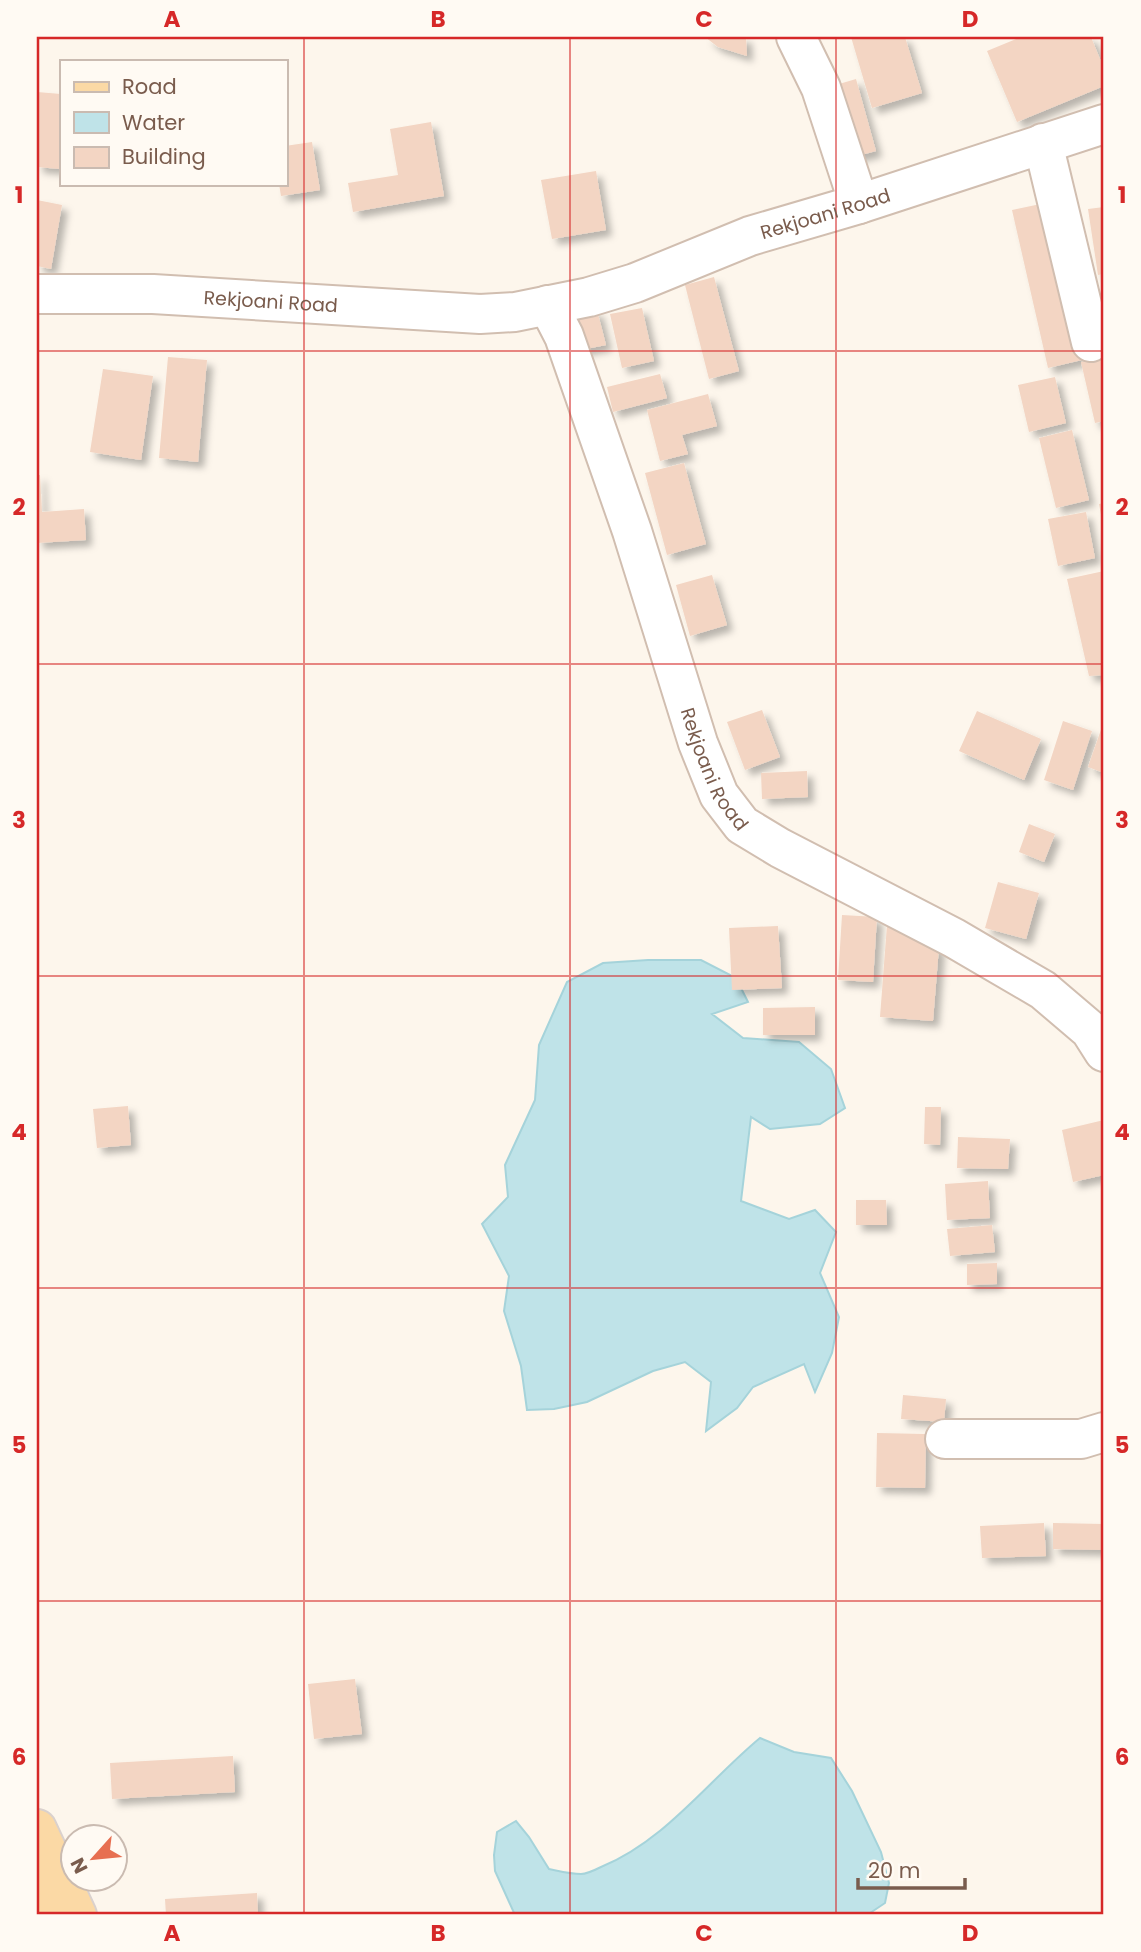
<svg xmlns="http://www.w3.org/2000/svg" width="1141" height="1952" viewBox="0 0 1141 1952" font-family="Poppins,sans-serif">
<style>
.water{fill:#bfe3e8;stroke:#a5d3da;stroke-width:2}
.building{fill:#f3d5c3;filter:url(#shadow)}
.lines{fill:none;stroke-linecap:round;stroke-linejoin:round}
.minor-casing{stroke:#d1beb0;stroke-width:42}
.tertiary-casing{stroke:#d1beb0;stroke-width:42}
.primary-casing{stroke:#dad1cd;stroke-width:42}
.minor{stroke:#fff;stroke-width:38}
.tertiary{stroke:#fff;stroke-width:38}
.primary{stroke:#fbd9a5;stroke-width:38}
.grid{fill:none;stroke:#d62828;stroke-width:2;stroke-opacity:0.55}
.labels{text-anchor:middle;stroke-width:5;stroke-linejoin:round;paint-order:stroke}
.street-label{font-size:19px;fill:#7a5c4d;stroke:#fffaf3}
.neatline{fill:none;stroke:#d62828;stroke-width:2.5}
.grid-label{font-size:23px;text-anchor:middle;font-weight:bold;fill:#d62828}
</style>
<defs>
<filter id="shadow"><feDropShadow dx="6" dy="6" stdDeviation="3.5" flood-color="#0004"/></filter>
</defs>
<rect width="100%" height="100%" fill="#fdf6ec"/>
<path class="water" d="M648,960H701L736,978L748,1002L712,1014L743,1038L799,1042L831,1069L845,1108L820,1124L770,1129L751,1117L741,1201L789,1219L815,1210L836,1232L820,1273L839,1317L832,1353L815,1392L804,1364L753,1387L737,1408L706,1431L711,1382L685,1362L653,1371L587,1402L554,1409L527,1410L521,1366L504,1311L509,1276L482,1224L508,1197L505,1165L535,1100L539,1045L567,982L603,963Z
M760,1738L794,1752L831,1758L852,1791L881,1852L889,1883L885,1903L867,1915H515L495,1871L494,1855L497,1832L516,1821L529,1837L549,1869C559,1871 571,1874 581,1874C587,1874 595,1870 601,1867C665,1841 708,1781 760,1738Z"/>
<path class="building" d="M705,37H746L747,56L718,47Z
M851,37H905L922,93L872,108Z
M1021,37H1091L1104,69V86L1017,122L987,51Z
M856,79L876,151L850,158L829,87Z
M37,92L61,94L60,169L37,167Z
M431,122L444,196L353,212L348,183L398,175L390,129Z
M312,142L320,190L281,196L279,184H285V146Z
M596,171L606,230L552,239L541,180Z
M37,200L62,205L51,269L37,266Z
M1050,202L1086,359L1048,368L1012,210Z
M1104,207V274L1098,275L1088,209Z
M714,277L739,371L709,379L685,285Z
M642,308L654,361L622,368L610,314Z
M597,310L606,345L581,350L572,316Z
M168,357L207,360L198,462L159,458Z
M1104,357V421L1095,423L1081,362Z
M103,369L153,376L141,460L90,452Z
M660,374L667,398L613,412L607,387Z
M1055,377L1066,423L1029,432L1018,385Z
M708,394L717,426L682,435L688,454L660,461L647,410Z
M1072,430L1089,500L1056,508L1039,438Z
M684,463L706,544L667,555L645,473Z
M37,475H40L42,512L84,509L86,540L37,543Z
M1104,503V526H1103L1099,504Z
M1086,512L1095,558L1058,566L1048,519Z
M1104,571V675L1089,676L1067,579Z
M712,575L727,625L690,636L676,585Z
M762,710L780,757L745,770L727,722Z
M977,711L1041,739L1024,780L959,751Z
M1063,721L1092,731L1073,790L1044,780Z
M1104,721V773L1088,767Z
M807,771L808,797L762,799L761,773Z
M1029,824L1055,834L1044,862L1019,852Z
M998,882L1039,893L1026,939L985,928Z
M842,915L877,917L873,982L838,980Z
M887,925L939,947L933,1021L880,1017Z
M778,926L782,988L732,990L729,928Z
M815,1007V1035H763V1008Z
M128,1106L131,1145L97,1148L93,1109Z
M925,1107H941L940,1145L924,1144Z
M1104,1120V1175L1073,1182L1062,1130Z
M958,1137L1010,1139L1008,1169L957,1168Z
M988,1181L990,1218L947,1220L945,1184Z
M856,1200H886L887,1225H856Z
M992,1225L995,1252L950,1256L947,1229Z
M997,1263V1284L967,1285V1264Z
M903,1395L946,1399L944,1422L901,1419Z
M877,1433L926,1434L925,1488L876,1487Z
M1044,1523L1046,1556L982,1558L980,1526Z
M1053,1523L1104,1524V1550L1053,1549Z
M355,1679L362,1734L314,1739L308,1684Z
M233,1756L235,1792L112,1799L110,1763Z
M257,1893L258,1915H166L165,1899Z"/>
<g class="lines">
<g class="minor-casing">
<g id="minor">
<path d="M796,37L821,88L859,204"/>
<path d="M1043,143L1091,342"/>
<path id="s1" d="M548,305L564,336L632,531L698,743L719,795L742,825L780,848L954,938L1043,990L1090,1030L1104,1052"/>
<path d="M945,1439H1081L1104,1432"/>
</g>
</g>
<g class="tertiary-casing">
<g id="tertiary">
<path id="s2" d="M37,294H153L480,314L515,312L589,297L635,283L750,236L859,204L1104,124"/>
</g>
</g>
<g class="primary-casing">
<path id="primary" d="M37,1829L77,1915
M37,1895L45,1915"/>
</g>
<use href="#minor" class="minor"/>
<use href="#tertiary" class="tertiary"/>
<use href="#primary" class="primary"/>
</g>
<path class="grid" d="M304,37V1915M570,37V1915M836,37V1915M37,351H1104M37,664H1104M37,976H1104M37,1288H1104M37,1601H1104"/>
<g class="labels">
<g class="street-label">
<text dy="7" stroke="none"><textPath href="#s2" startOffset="805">Rekjoani Road</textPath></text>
<text dy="7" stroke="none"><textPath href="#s2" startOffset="234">Rekjoani Road</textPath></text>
<text dy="7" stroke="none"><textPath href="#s1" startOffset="494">Rekjoani Road</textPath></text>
</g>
</g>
<rect width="1141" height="1952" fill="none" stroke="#fffaf3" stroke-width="77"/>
<rect x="60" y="60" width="228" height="126" fill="#fffaf3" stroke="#cabbb1" stroke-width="2"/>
<rect x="74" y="82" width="35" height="10" fill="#fbd9a5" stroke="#cabbb1" stroke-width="2"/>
<text x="122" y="94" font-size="21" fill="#7a5c4d">Road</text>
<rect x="74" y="112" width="35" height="21" fill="#bfe3e8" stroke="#cabbb1" stroke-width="2"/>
<text x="122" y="130" font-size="21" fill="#7a5c4d">Water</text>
<rect x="74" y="147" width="35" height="21" fill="#f3d5c3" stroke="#cabbb1" stroke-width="2"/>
<text x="122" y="164" font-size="21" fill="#7a5c4d">Building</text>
<g transform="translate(94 1858) rotate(243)"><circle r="33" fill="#fffaf3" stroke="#cabbb1" stroke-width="2"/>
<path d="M0-5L12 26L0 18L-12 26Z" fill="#e76f51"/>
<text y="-10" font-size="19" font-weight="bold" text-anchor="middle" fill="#7a5c4d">N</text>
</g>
<path d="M858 1878v10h107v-10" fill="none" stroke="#7a5c4d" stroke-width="3.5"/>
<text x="868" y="1878" font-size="21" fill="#7a5c4d" stroke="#fffaf3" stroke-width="5" paint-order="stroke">20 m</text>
<rect x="38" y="38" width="1064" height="1875" class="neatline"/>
<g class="grid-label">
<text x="172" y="27">A</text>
<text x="438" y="27">B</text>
<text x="704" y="27">C</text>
<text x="970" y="27">D</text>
<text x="19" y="203">1</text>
<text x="1122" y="203">1</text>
<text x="19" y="515">2</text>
<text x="1122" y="515">2</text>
<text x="19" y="828">3</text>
<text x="1122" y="828">3</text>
<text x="19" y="1140">4</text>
<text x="1122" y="1140">4</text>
<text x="19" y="1453">5</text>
<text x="1122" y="1453">5</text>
<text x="19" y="1765">6</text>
<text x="1122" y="1765">6</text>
<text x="172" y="1941">A</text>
<text x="438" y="1941">B</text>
<text x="704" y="1941">C</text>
<text x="970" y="1941">D</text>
</g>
</svg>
